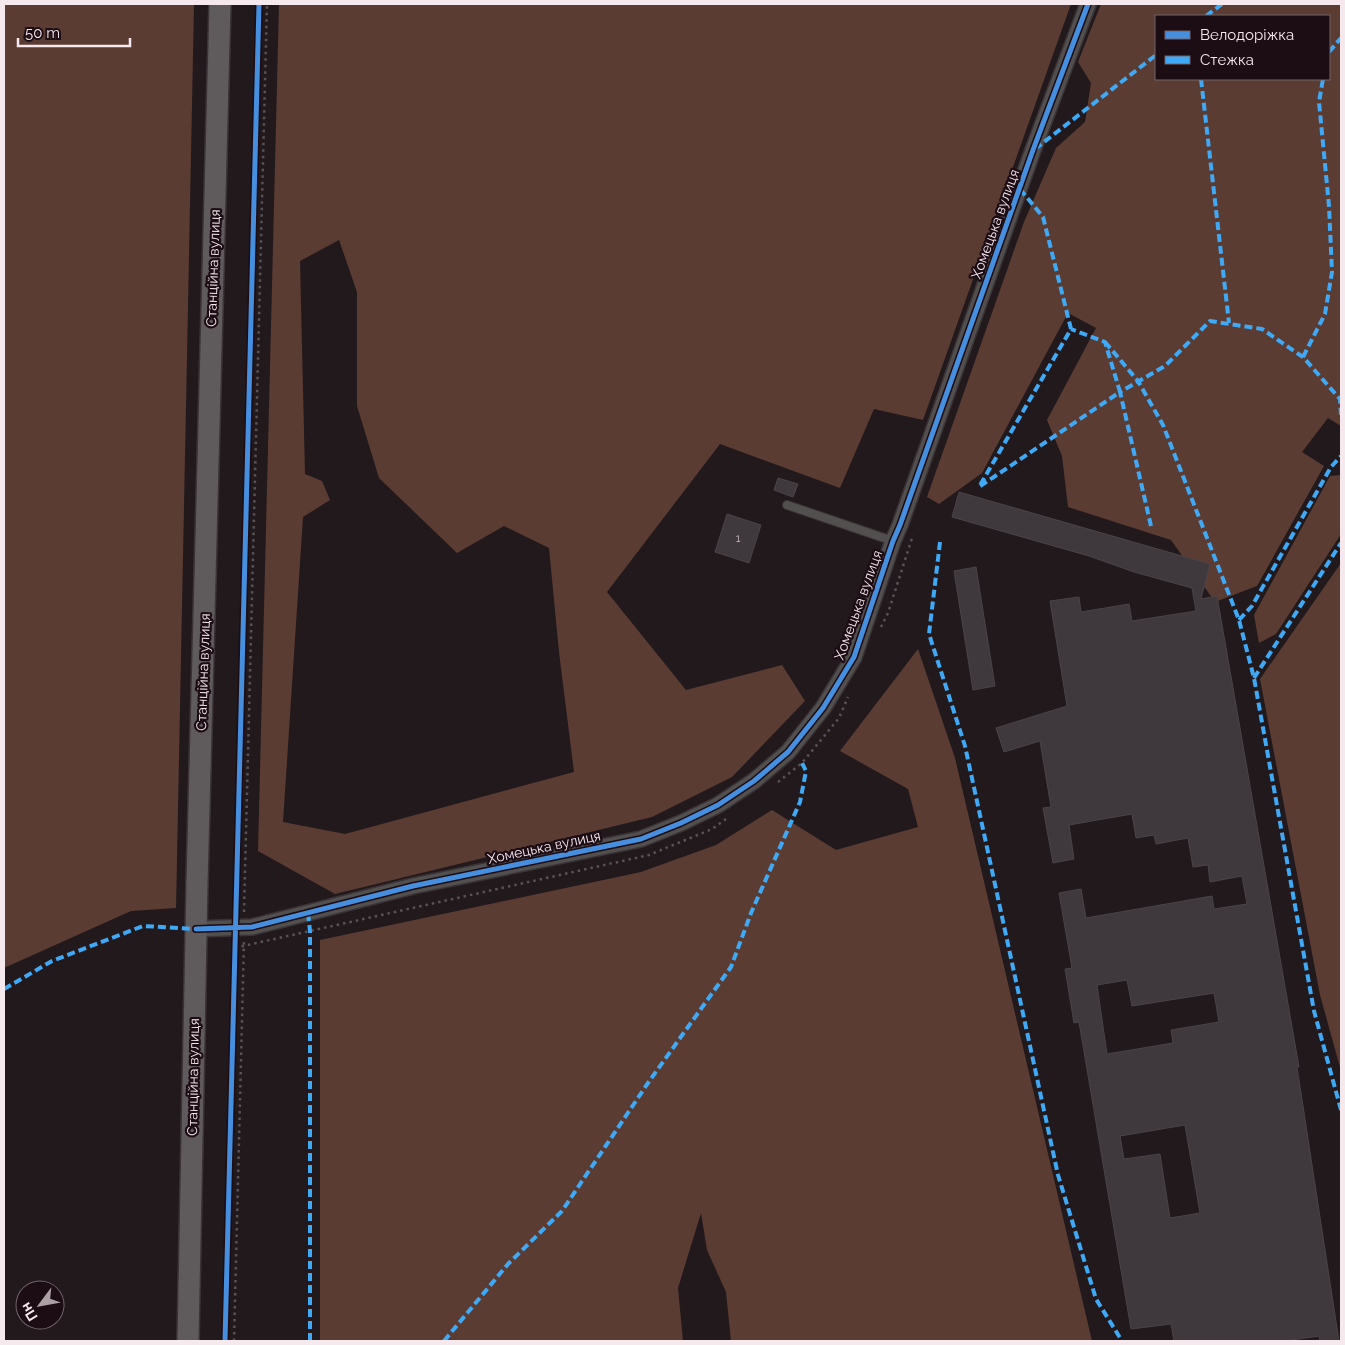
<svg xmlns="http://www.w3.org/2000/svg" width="1345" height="1345" viewBox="0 0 1345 1345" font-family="Raleway,sans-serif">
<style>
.forest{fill:#5b3c33;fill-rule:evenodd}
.building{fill:#3f393d;stroke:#4a4348;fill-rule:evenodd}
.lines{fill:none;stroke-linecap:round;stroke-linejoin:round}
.lane-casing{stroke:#3b3336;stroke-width:10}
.street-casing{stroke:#3b3336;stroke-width:18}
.secondary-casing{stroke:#3b3336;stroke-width:24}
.path{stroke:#585354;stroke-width:2.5;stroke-dasharray:2.5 4;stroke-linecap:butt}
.lane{stroke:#524f4f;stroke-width:8}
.street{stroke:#524f4f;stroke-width:15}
.secondary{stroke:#5f5a5b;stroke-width:21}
.quiet{stroke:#3fa9f5;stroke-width:4;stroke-dasharray:8 4;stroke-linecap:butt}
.cycleway-casing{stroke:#1c0c14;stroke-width:8}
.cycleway{stroke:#468fdf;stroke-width:5}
.labels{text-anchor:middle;stroke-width:4.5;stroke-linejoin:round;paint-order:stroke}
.number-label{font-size:11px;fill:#c8bdc2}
.street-label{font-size:14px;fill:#f6e9ee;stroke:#1c0c14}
</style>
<rect width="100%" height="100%" fill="#22191d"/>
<path class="forest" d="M4,4H194L176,908L131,911L4,968Z
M279,4H1071L923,420L874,409L840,488L720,444L607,592L686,690L782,665L805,701L732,777L652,817L335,894L258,851ZM339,240L357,292V406L379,478L457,553L504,526L549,548L559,652L574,772L345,834L283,822L303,517L330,500L322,481L305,474L300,261Z
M1101,4H1341V426L1328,418L1302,452L1324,466L1257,586L1215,602L1171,540L1068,507L1062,456L1047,420L1096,328L1068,313L982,473L939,504L927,497L1024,222L1056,148L1085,122L1091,83L1078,62ZM1156,16H1329V79H1156Z
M1341,475V534L1276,634L1259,643L1254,615L1330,476Z
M1341,563V1071L1320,995L1260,679Z
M918,649L955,758L1092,1341H731L726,1292L707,1250L701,1213L678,1288L683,1341H320V940L641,872L716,845L772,810L836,850L918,827L908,789L840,751Z"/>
<path class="building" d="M778,478L798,484L793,497L774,490Z
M959,492L1210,564L1201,599L1217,596L1299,1067H1297L1339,1341H1320L1319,1336L1285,1341H1174L1171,1324L1131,1329L1079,1022L1074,1023L1065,969L1072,968L1059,893L1081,889L1086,918L1212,896L1214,909L1247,904L1242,876L1210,882L1208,865L1193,867L1188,838L1156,844L1154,835L1136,838L1132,814L1069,825L1074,859L1053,863L1043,808L1051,807L1040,741L1004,752L996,728L1067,706L1050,601L1079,597L1081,612L1129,604L1132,621L1196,611L1192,588L1134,572L1089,556L952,517ZM1127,980L1132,1006L1214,993L1219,1022L1171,1030L1173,1043L1107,1054L1097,985ZM1185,1125L1200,1213L1170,1218L1160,1154L1124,1159L1120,1136Z
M727,514L761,525L749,563L715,552Z
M976,567L995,686L973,690L954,571Z"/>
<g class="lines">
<g class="lane-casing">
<path id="lane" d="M787,505L893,541"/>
</g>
<g class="street-casing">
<path id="street" d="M196,929L252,927L413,886L641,839L681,823L718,805L754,781L788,752L823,708L854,657L893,541L900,525L1033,150L1088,4"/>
</g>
<g class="secondary-casing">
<path id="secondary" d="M188,1341L197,883L220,4"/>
</g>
<path class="path" d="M881,627L888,613L913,535
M778,782L802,763L839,718L848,697
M244,912L267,4
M235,946H243L649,855L712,829L726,819
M234,1341L244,940"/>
<use href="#lane" class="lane"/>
<use href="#street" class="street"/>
<use href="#secondary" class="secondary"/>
<path class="quiet" d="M1206,16L1222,4
M1329,52L1341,38
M1201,79L1229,323
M1035,149L1156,55
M1020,189L1043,217L1071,329L979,487L1120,392L1105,342L1071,329
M1105,342L1138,381L1163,425L1239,620L1254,678L1314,1011L1341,1110
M1303,357L1325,314L1332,272L1329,206L1319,102L1323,79
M1151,526L1120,392L1165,366L1210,321L1262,329L1303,357L1340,399L1341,415
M940,542L929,634L965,746L1058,1175L1096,1299L1122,1341
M1239,620L1252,606L1331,467L1341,456
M1254,678L1341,543
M308,913L310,931V1341
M4,989L52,961L143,926L196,929
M444,1341L508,1264L562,1211L650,1080L731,967L751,913L800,802L806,771L802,763"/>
<g class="cycleway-casing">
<path id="cycleway" d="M196,929L252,927L413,886L641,839L681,823L718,805L754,781L788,752L823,708L854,657L893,541L900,525L1033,150L1088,4
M225,1341L259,4"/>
</g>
<use href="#cycleway" class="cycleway"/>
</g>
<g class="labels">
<g class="number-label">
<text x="738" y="542">1</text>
</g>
<g class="street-label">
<text transform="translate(995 224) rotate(-70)" y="5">Хомецька вулиця</text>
<text transform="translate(213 268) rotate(-88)" y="5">Станційна вулиця</text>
<text transform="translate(858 605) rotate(-70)" y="5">Хомецька вулиця</text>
<text transform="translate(203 672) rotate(-88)" y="5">Станційна вулиця</text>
<text transform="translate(544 847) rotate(-12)" y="5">Хомецька вулиця</text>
<text transform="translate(193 1077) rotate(-89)" y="5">Станційна вулиця</text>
</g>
</g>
<rect width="1345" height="1345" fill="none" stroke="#f6e9ee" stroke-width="10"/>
<rect x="1155" y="15" width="175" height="65" fill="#1c0c14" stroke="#73646b"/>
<rect x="1165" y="31" width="25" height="8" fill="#468fdf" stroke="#73646b"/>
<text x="1200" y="40" font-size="15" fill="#f6e9ee">Велодоріжка</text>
<rect x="1165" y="56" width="25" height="8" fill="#3fa9f5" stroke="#73646b"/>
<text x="1200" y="65" font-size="15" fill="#f6e9ee">Стежка</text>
<g transform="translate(40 1305) rotate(238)"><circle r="24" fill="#1c0c14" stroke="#73646b"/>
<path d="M0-4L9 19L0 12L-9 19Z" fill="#aca0a5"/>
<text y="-8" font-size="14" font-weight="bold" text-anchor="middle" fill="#f6e9ee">Пн</text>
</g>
<path d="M18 38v8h112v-8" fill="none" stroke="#f6e9ee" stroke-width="2.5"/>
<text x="25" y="38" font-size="15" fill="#f6e9ee" stroke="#1c0c14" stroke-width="4" paint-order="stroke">50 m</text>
</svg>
